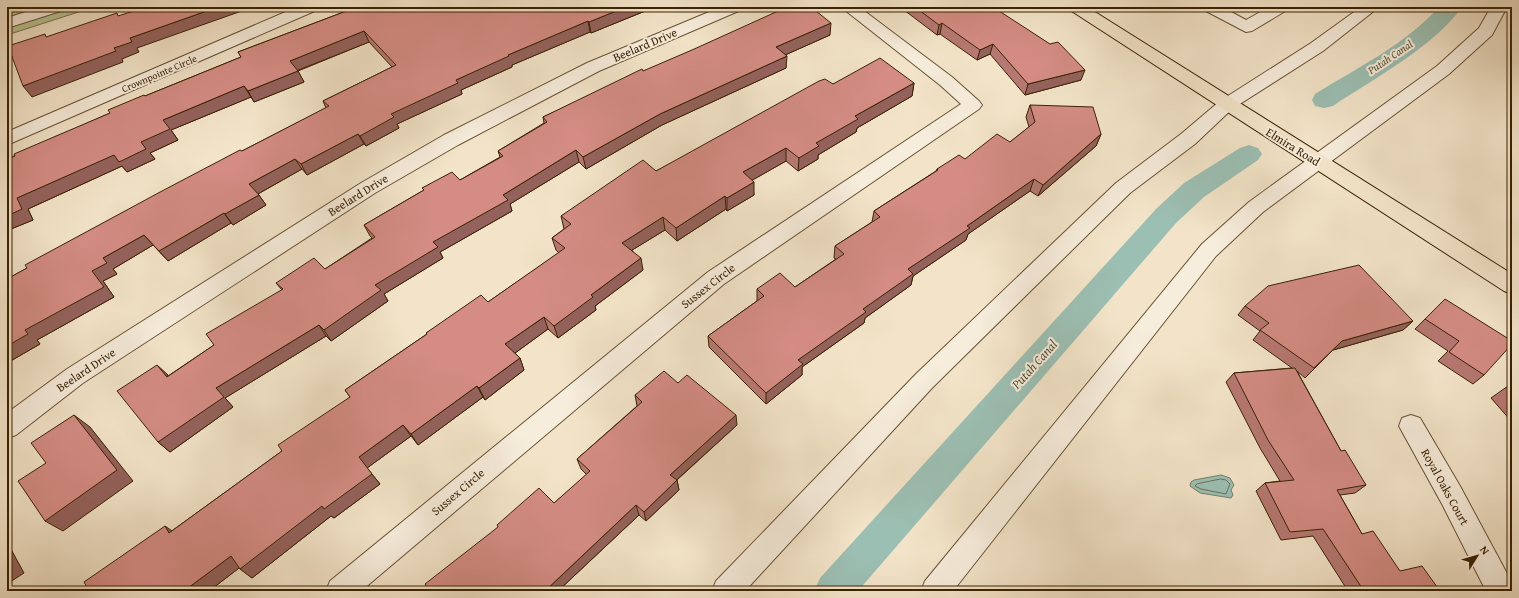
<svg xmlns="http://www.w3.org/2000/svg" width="1519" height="598" viewBox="0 0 1519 598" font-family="'Gentium Book Plus',serif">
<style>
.green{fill:#bbc496;stroke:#7a734c}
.water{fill:#9cbfb3;stroke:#75806c}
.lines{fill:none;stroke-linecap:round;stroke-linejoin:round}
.shore{stroke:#6b705a;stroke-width:1}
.canal{fill:#9cbfb3;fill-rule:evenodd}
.minor-casing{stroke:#685234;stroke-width:2}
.major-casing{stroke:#3a2202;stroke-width:2}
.minor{fill:#f7eddc;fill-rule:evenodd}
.major{fill:#f3e4c9;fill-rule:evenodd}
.wall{fill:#b67872;stroke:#3a2202}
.shaded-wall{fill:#94625c;stroke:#3a2202}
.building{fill:#d48c84;stroke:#3a2202}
.labels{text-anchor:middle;stroke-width:4;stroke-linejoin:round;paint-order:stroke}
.far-street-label{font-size:10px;fill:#3a2202;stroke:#f7eddc}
.far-water-label{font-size:11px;font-style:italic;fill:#575137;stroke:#f7eddc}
.street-label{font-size:12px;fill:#3a2202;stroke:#f7eddc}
.water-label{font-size:13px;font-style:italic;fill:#575137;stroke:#f7eddc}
</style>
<rect width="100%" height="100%" fill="#f3e4c9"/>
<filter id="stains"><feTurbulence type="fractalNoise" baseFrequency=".005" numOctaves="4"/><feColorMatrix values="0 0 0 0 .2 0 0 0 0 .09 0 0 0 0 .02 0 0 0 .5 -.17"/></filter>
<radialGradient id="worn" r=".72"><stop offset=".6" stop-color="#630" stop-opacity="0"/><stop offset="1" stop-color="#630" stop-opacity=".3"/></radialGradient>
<path class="green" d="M7,7H94L7,35Z"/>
<path class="water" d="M1221,475L1230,478L1234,485L1231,490L1233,495L1231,498L1200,493L1190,486L1191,482L1194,480Z"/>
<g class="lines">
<path class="shore" d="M1221,479L1226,480L1230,484L1226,494L1201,489L1195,486L1197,484Z"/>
<path class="canal" d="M1439,7H1462C1435,46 1373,79 1333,106L1324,108L1315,106L1312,100L1315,94C1357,68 1406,44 1439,7Z
M1249,145L1258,148L1262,154L1258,160L1204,197L1176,223L858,591H814L820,578L1156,209L1184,183L1240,148Z"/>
<g class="minor-casing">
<path id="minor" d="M41,7H66L64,10L7,28V18Z
M297,7H319L317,10L7,145V132Z
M721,7H743L741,10L599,71L458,145L375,193L83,383L16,435L7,438V413L67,369L361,183L444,135L587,63Z
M841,7H859L952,77L979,101L982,105L979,109L724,284L361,591H326L330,581L708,272L961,104L940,85Z
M1202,7H1222L1246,20L1269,7H1289L1287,10L1252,31L1246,32L1204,10Z
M1361,7H1379L1323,51L1232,109L1195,144L1130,193L932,388L745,591H712L716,581L916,374L1116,183L1181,134L1220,101L1311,43Z
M1491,7H1507L1492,35L1449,74L1263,212L1216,256L953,591H921L925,581L1202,244L1249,202L1437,66L1479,28Z
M1411,415L1420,418L1460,486L1511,581L1512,591H1486L1442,504L1399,426L1402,418Z"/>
</g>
<g class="major-casing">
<path id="major" d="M1068,7H1087L1512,274V294L1504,291L1070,10Z"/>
</g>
<use href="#minor" class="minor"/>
<use href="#major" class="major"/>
</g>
<path class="wall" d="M357,7H655L591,33L590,32L512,65V67L461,90L462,94L397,124L399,128L366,146L364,144L307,175L302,169L258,194L266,205L233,225L231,223L168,261L153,245L113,269L117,274L103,281L114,297L37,340L40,344L7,363V279L242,151L326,108L323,101L392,67L369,42L298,71L304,82L254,102L251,97L171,130L178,140L150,153L155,159L127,172L122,166L28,209L33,220L11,229L7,225V159L110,113L145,96L241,57L238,52Z
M900,7H993L1081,80L1025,95L990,54L977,60L940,34L937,35Z
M830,35L785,55L786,68L662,125L586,169L579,162L510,204L512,211L440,252L443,258L384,294L388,301L331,341L326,336L225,398L233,407L170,452L158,442L168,376L214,345L282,290L276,283L325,269L372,238L370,236L364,225L424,190L422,188L460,180L500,157L498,151L544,123L543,117L643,71Z
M914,83L912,96L857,128L856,132L818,155V159L798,171L786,161L752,180L754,195L727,211L726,209L677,241L665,230L632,250L643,270L595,306L596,310L558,338L548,329L515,353L520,358L524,370L485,400L483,397L418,445L411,436L367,468L380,484L334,518L331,516L252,578L239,568L209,591H89L282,451L350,397L345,390L427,334L426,333L488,302L559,253L556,250L552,238L564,229L561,216L656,171L833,84Z
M1030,105L1101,134L1096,146L1038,196L1030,191L968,234L966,240L913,276L911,285L865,318L864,323L802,367V375L766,404L709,347L708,336L757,301V289L795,287L836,259L834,258L835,246L872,222L874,211L936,171L937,169L965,159L1010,142L1029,127L1026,117Z
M1445,299L1484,375L1473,384L1438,361L1448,351L1415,329Z
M1245,306L1413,321L1403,330L1333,350L1305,378L1297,371L1341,451L1366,485L1355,493L1340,495L1362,534L1400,571L1440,591H1348L1313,536L1281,540L1256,491L1265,483L1280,481L1260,448L1226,382L1234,373L1292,368L1253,340L1260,331L1238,315Z
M678,383L737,425L677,480L679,490L646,521L639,515L558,591H429L554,503L587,475L581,469L577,459L637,406L635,395Z
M1512,385V422L1491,398L1508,386Z"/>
<path class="shaded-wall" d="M218,7H253L137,48L139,52L122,59L123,62L32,97L23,86L114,48L130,38Z
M626,7H655L591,33L589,22Z
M588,21L590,32L512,65V67L461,90L462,94L397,124L399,128L366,146L360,136L391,114L456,80L508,55Z
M831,23L830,35L776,59V47Z
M942,23L940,34L937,35L939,25Z
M364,31L369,42L296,71L290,61Z
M993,44L990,54L977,60L980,50Z
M787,56L786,68L662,125L586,169L583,157L660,114Z
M1085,70L1081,80L1025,95L1028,84Z
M298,71L304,82L254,102L248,91Z
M914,83L912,96L857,128L856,132L818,155V159L798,171L799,158L816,143L855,116Z
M244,86L251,97L171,130L178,140L150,153L155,159L127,172L122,166L28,209L33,220L11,229L7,225V216L17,198L141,142L163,120Z
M358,134L364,144L307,175L301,164Z
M1101,134L1096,146L1038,196L1043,185Z
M786,148V161L744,185L743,172Z
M576,150L579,162L510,204L512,211L440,252L443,258L384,294L388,301L331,341L324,330L375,285L433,242L503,195Z
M295,159L302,169L256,195L249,184Z
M1034,179L1030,191L968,234L966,240L913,276L911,285L865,318L864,323L802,367V375L766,404V393L798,360L863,309L908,269L967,226Z
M754,182V195L727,211V198Z
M259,195L266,205L233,225L225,214Z
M725,196L726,209L677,241L676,228Z
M224,213L231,223L168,261L159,251Z
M663,217L665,230L624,255L622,243Z
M144,235L153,245L113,269L117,274L103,281L114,297L37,340L40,344L7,363V346L92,271L103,258Z
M641,258L643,270L595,306L596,310L558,338L554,326L591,295Z
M544,317L548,329L511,356L505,344Z
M1413,321L1403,330L1333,350L1305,378L1342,341Z
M319,325L326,336L225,398L233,407L170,452L158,442L216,388Z
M520,358L524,370L485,400L479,388Z
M157,365L168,375L167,377Z
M477,386L483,397L418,445L411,434Z
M74,415L90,427L133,481L63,531L45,521Z
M736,415L737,425L672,484L670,475Z
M403,425L411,436L367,468L380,484L334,518L331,516L252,578L240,569L359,457Z
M677,480L679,490L646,521L644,512Z
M636,505L639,515L558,591H545Z
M165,526L178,535L169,533Z
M7,542L24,573L7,584Z
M231,556L243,565L209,591H184Z"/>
<path class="building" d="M146,7H218L130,38L132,42L114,48L116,51L23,86L8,46L45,34L46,37L117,13L118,16Z
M357,7H626L589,22L588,21L508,55L509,56L456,80L458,83L391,114L394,117L360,136L358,134L301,164L295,159L249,184L259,195L225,214L224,213L159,251L144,235L103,258L107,263L92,271L104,287L25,330L28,334L7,346V279L27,268L25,265L162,191L240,150L242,151L329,106L323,101L396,65L364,31L290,61L298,71L248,91L244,86L163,120L170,129L141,142L146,149L119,162L114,155L17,198L22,209L7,216V159L15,156L14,154L110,113L108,110L144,95L145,96L241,57L238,52Z
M787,7H792L795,9L800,7H811L831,23L776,47L787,56L660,114L583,157L576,150L503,195L508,200L433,242L438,247L375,285L381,290L324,330L319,325L216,388L224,397L158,442L117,391L157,365L167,377L214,345L206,334L283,289L276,283L314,258L325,269L375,237L364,225L424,190L422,188L452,172L460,180L503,156L498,151L547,122L543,117L642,69L643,71L692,50Z
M915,7H993L1050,44L1058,42L1085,70L1028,84L993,44L980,50L942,23L939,25Z
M880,58L914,83L855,116L858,119L816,143L819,146L799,158L786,148L743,172L754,182L727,198L725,196L676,228L663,217L622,243L641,258L591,295L593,297L554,326L544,317L505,344L520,358L479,388L477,386L411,434L403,425L359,457L372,474L324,509L322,506L240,569L231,556L184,591H89L84,582L165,526L169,533L282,451L278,445L350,397L345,390L427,334L426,333L481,295L488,302L565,248L552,238L571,224L561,216L643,160L656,171L819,81L825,79L833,84Z
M1030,105L1093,107L1101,134L1043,185L1034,179L967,226L970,228L908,269L913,274L863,309L866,312L798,360L803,364L766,393L708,336L764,296L757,289L780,273L795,287L844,254L835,246L880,217L874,211L938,170L937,169L959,155L965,159L997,134L1010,142L1035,122Z
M1359,265L1413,321L1342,341L1314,368L1260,330L1269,323L1245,306L1268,286Z
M1445,299L1512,341V344L1484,375L1449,352L1459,341L1425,319Z
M1295,368L1341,451L1345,450L1366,485L1337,490L1362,534L1373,531L1400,571L1422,566L1440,591H1364L1323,529L1290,532L1265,483L1294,480L1268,440L1234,373Z
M664,371L678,383L687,375L736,415L670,475L677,480L644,512L636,505L545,591H429L425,584L498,527L497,525L539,488L554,503L590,471L577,459L642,402L635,395Z
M1512,385V390L1508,386Z
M74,415L117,470L45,521L18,481L46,463L31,443Z"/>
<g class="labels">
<g class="far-street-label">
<text transform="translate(159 73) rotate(-23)" y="4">Crownpointe Circle</text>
</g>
<g class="far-water-label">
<text transform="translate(1390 57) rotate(-34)" y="4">Putah Canal</text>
</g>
<g class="street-label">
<text transform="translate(645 45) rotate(-23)" y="4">Beelard Drive</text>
<text transform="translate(1293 147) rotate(32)" y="4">Elmira Road</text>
<text transform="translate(358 195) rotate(-32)" y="4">Beelard Drive</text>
<text transform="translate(708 286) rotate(-38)" y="4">Sussex Circle</text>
<text transform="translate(86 370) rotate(-34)" y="4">Beelard Drive</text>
<text transform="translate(1445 487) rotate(61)" y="4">Royal Oaks Court</text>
<text transform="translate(458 492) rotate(-40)" y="4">Sussex Circle</text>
</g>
<g class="water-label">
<text transform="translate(1034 364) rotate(-48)" y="5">Putah Canal</text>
</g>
</g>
<rect width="1519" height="598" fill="none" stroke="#f3e4c9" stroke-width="24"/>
<rect x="8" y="8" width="1503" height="582" fill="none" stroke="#3a2202" stroke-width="2"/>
<rect x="12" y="12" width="1495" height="574" fill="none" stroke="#3a2202"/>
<g transform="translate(1477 556) rotate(53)" stroke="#f7eddc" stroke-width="3" paint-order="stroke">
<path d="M0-3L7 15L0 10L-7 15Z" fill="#3a2202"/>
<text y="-6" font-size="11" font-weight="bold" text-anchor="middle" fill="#3a2202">N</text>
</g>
<rect width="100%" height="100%" filter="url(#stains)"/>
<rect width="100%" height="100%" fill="url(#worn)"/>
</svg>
